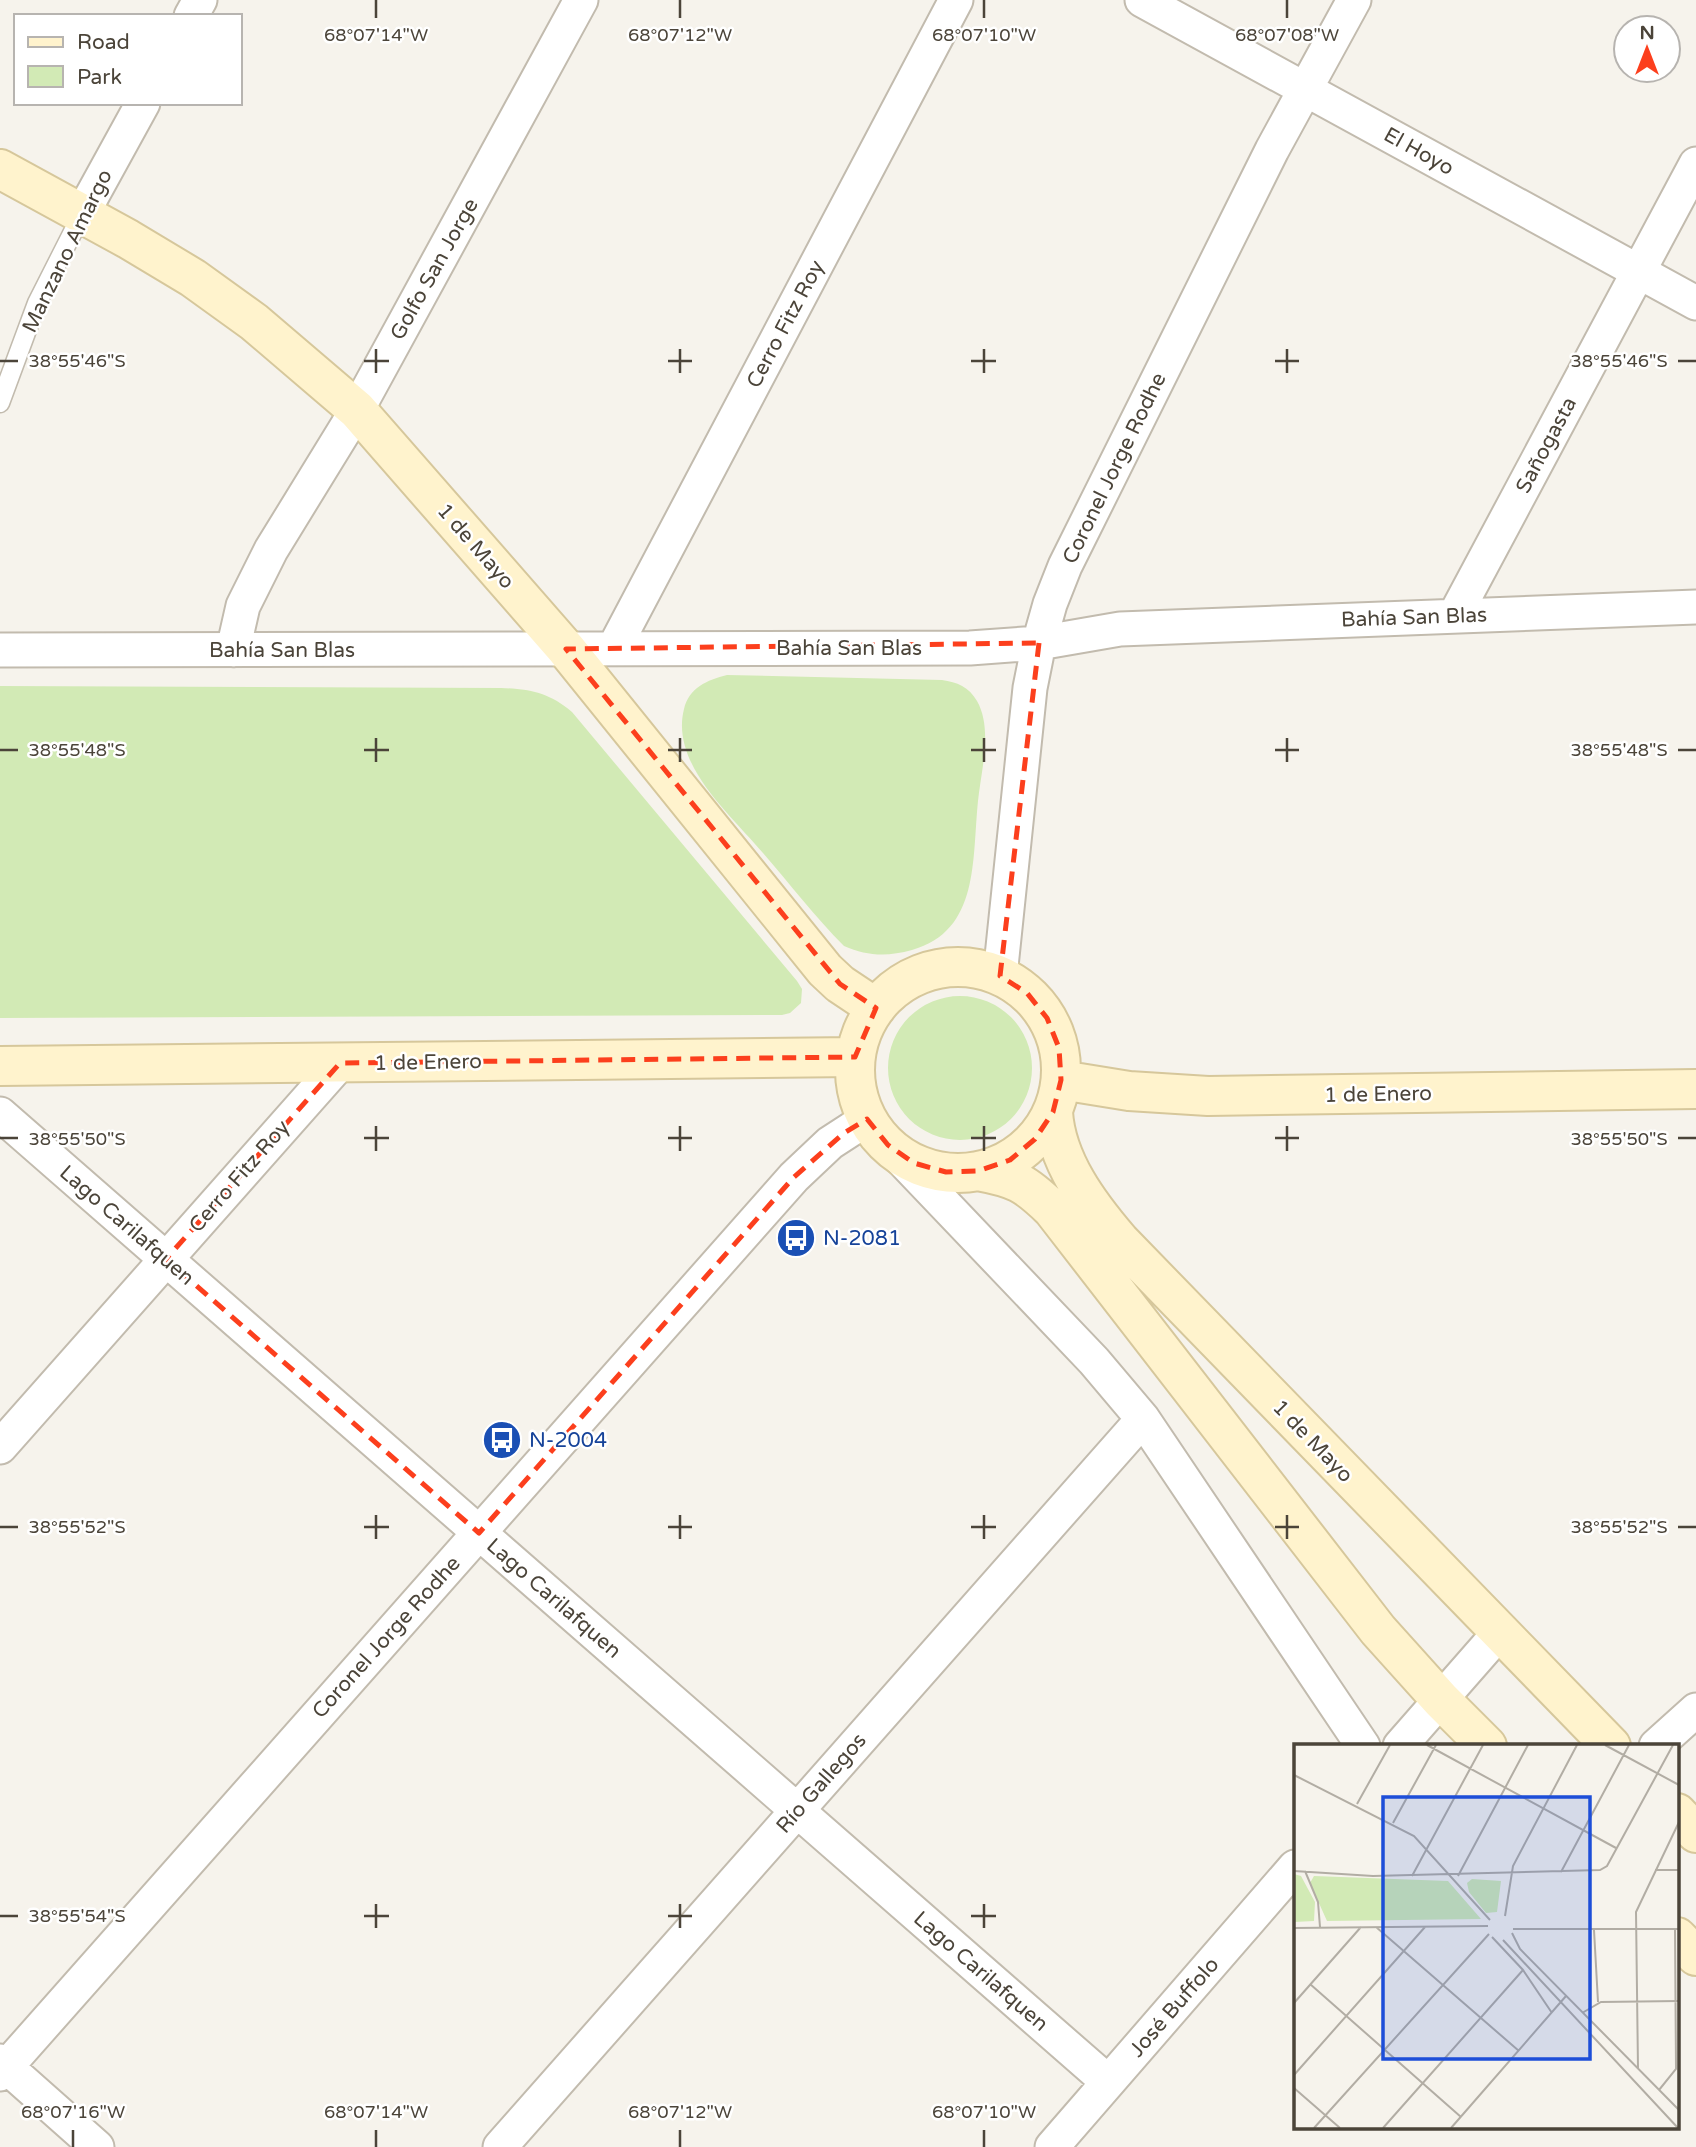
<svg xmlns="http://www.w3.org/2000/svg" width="1696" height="2147" viewBox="0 0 1696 2147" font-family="'Varela Round',sans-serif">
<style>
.green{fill:#d2eab5}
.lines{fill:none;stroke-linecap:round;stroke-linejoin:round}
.lane-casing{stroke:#c2bbae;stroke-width:21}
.street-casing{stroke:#c2bbae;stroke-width:37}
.secondary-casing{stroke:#d6c79b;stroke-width:42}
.lane{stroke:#fff;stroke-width:18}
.street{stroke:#fff;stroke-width:33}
.secondary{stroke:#fff3cd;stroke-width:38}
.marked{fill:none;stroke:#fc3f1d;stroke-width:5;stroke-dasharray:14 9;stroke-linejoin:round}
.ticks{fill:none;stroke:#4b4439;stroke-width:2.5}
.labels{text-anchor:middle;stroke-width:5;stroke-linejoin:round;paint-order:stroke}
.street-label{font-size:21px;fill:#4b4439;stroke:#fff}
.transit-label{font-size:21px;fill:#164399;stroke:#fff;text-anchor:start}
.inset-road{fill:none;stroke:#b2ada4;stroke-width:2}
.view{fill:#1d4ed8;fill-opacity:0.15;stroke:#1d4ed8;stroke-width:3.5}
.inset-edge{fill:none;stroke:#4b4439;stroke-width:3.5}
.ticks-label{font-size:18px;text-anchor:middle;fill:#4b4439;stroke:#fff;stroke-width:5;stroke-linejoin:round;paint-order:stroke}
</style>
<rect width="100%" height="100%" fill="#f6f3ec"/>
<path class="green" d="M727,675L942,680C957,682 969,687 977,701C993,729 981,771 978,801C972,859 980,931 912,950C887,957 867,956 844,946C815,917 790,884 763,853C731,815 670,764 684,709C689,688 707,680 727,675Z
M0,686L501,688C530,689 550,693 572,712L797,981L802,989L801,1003L790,1013L782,1015L0,1018Z
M888 1068a72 72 0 1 1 144 0a72 72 0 1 1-144 0Z"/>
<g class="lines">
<g class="lane-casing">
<path id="lane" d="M0,403L37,303L82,214"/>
</g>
<g class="street-casing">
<path id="street" d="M1142,0L1696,303
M191,16L200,0
M82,214L143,103
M1455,615L1696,164
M614,648L956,0
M0,650L970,648L1039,643L1120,629L1696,607
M233,650L243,606L271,550L357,410L581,0
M1000,976L1030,688L1039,643L1050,604L1065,566L1272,150L1354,0
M0,1114L1108,2082
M888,1145L1094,1361L1143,1419L1363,1746
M0,1447L340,1063
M1400,1746L1499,1633
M1656,1746L1696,1710
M0,2061L97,2147
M0,2074L794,1177L830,1143L867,1119
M500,2147L1143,1419
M1052,2147L1295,1867"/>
</g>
<g class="secondary-casing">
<path id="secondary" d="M0,169L128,239L193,278L254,322L357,410L566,649L825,970L840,984L876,1008
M855 1070a103 103 0 1 1 206 0a103 103 0 1 1-206 0Z
M0,1066L855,1057
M1061,1080L1129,1091L1208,1096L1696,1089
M1053,1112C1056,1161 1089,1205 1120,1241L1611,1746
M978,1171C1016,1178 1025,1183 1052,1209L1378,1630L1441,1700L1487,1746
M1677,1813L1696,1833
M1677,1937L1696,1956"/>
</g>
<use href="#lane" class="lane"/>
<use href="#street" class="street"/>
<use href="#secondary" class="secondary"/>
</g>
<path class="marked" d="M1039,643L1000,976L1027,993L1047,1018L1059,1048L1061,1080L1053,1112L1035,1139L1010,1160L978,1171L946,1172L914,1163L888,1145L867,1119L844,1133L794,1177L479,1533L166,1259L340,1063L855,1057L876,1008L840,984L566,649Z"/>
<path class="ticks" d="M376,0V18M680,0V18M984,0V18M1287,0V18M376,349V373M680,349V373M984,349V373M1287,349V373M0,361H18M364,361H389M668,361H692M971,361H996M1275,361H1299M1678,361H1696M376,738V762M680,738V762M984,738V762M1287,738V762M0,750H18M364,750H389M668,750H692M971,750H996M1275,750H1299M1678,750H1696M376,1126V1151M680,1126V1151M984,1126V1151M1287,1126V1151M0,1138H18M364,1138H389M668,1138H692M971,1138H996M1275,1138H1299M1678,1138H1696M376,1515V1539M680,1515V1539M984,1515V1539M1287,1515V1539M0,1527H18M364,1527H389M668,1527H692M971,1527H996M1275,1527H1299M1678,1527H1696M376,1904V1928M680,1904V1928M984,1904V1928M0,1916H18M364,1916H389M668,1916H692M971,1916H996M73,2130V2147M376,2130V2147M680,2130V2147M984,2130V2147"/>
<defs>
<g id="bus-disc" transform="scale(2.0125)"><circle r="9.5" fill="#1a4fb4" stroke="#fff"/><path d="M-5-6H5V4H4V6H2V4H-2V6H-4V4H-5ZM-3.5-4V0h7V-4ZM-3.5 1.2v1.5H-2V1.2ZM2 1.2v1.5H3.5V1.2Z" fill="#fff"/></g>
</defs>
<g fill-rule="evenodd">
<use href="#bus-disc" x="796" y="1238"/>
<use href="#bus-disc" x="502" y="1440"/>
</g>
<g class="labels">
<g class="street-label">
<text transform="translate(1419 151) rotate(29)" y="7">El Hoyo</text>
<text transform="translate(67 251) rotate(-64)" y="7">Manzano Amargo</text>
<text transform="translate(434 269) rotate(-61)" y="7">Golfo San Jorge</text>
<text transform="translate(785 324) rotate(-62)" y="7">Cerro Fitz Roy</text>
<text transform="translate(1546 445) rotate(-62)" y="7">Sañogasta</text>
<text transform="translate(1114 468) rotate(-64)" y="7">Coronel Jorge Rodhe</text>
<text transform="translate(476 546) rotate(49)" y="7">1 de Mayo</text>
<text transform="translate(1414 617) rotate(-2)" y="7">Bahía San Blas</text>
<text x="849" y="655">Bahía San Blas</text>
<text x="282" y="657">Bahía San Blas</text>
<text transform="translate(428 1062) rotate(-1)" y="7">1 de Enero</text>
<text transform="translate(1378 1094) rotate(-1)" y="7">1 de Enero</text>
<text transform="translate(239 1176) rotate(-49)" y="7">Cerro Fitz Roy</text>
<text transform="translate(127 1225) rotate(41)" y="7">Lago Carilafquen</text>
<text transform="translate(1313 1441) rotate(46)" y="7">1 de Mayo</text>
<text transform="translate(554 1598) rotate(41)" y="7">Lago Carilafquen</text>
<text transform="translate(386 1637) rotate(-48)" y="7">Coronel Jorge Rodhe</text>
<text transform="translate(821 1783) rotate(-49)" y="7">Río Gallegos</text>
<text transform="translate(981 1971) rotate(41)" y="7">Lago Carilafquen</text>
<text transform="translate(1174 2007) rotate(-49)" y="7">José Buffolo</text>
</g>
<g class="transit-label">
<text x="823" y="1245">N-2081</text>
<text x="529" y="1447">N-2004</text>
</g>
</g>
<g transform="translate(1294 1744)">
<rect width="385" height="385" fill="#f6f3ec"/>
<path d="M0,130L7,132L21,158L20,177L0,178ZM20,132L154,137L187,175L33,177L16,139ZM178,135L207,137L203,168L192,169L175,148L173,139Z" fill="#d2eab5"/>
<path class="inset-road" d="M133,1L322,104M311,1L385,41M0,31L120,92L196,176M63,60L96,1M99,79L142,1M361,126H385M0,127L79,132L306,126L313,122L379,1M11,127L24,158L26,183M267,128L335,1M118,132L189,1M164,132L234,1M211,172L219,122L283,1M82,183L225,307M0,184L194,182M219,185H385M300,186L304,258M218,189L226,205L385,366M198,193L229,226L258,269M209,196L384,384M16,240L167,373M0,259L67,183M288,269L307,258L385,257M344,325L342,168L385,78M0,331L131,183M0,344L46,384M365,346L382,325L381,185M20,384L195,190M89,384L229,226M157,384L272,252"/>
<path class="view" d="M89,53H296V315H89Z"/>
<rect width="385" height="385" class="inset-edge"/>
</g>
<g class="ticks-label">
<text x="376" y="41">68°07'14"W</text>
<text x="680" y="41">68°07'12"W</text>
<text x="984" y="41">68°07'10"W</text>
<text x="1287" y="41">68°07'08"W</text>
<text x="77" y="367">38°55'46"S</text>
<text x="1619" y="367">38°55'46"S</text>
<text x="77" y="756">38°55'48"S</text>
<text x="1619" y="756">38°55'48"S</text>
<text x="77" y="1145">38°55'50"S</text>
<text x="1619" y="1145">38°55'50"S</text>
<text x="77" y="1533">38°55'52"S</text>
<text x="1619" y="1533">38°55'52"S</text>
<text x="77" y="1922">38°55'54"S</text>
<text x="73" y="2118">68°07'16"W</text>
<text x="376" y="2118">68°07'14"W</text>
<text x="680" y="2118">68°07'12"W</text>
<text x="984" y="2118">68°07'10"W</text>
</g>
<rect x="14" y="14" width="228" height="91" fill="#ffffff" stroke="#b7b4b0" stroke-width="2"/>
<rect x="28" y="37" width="35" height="10" fill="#fff3cd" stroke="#b7b4b0" stroke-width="2"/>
<text x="77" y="49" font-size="21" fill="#4b4439">Road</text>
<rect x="28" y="66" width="35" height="21" fill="#d2eab5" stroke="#b7b4b0" stroke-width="2"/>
<text x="77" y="84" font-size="21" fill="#4b4439">Park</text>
<g transform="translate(1647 49)"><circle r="33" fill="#ffffff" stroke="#b7b4b0" stroke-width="2"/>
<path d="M0-5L12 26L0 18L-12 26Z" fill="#fc3f1d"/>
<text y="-10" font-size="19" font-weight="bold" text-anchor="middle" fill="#4b4439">N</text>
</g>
</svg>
